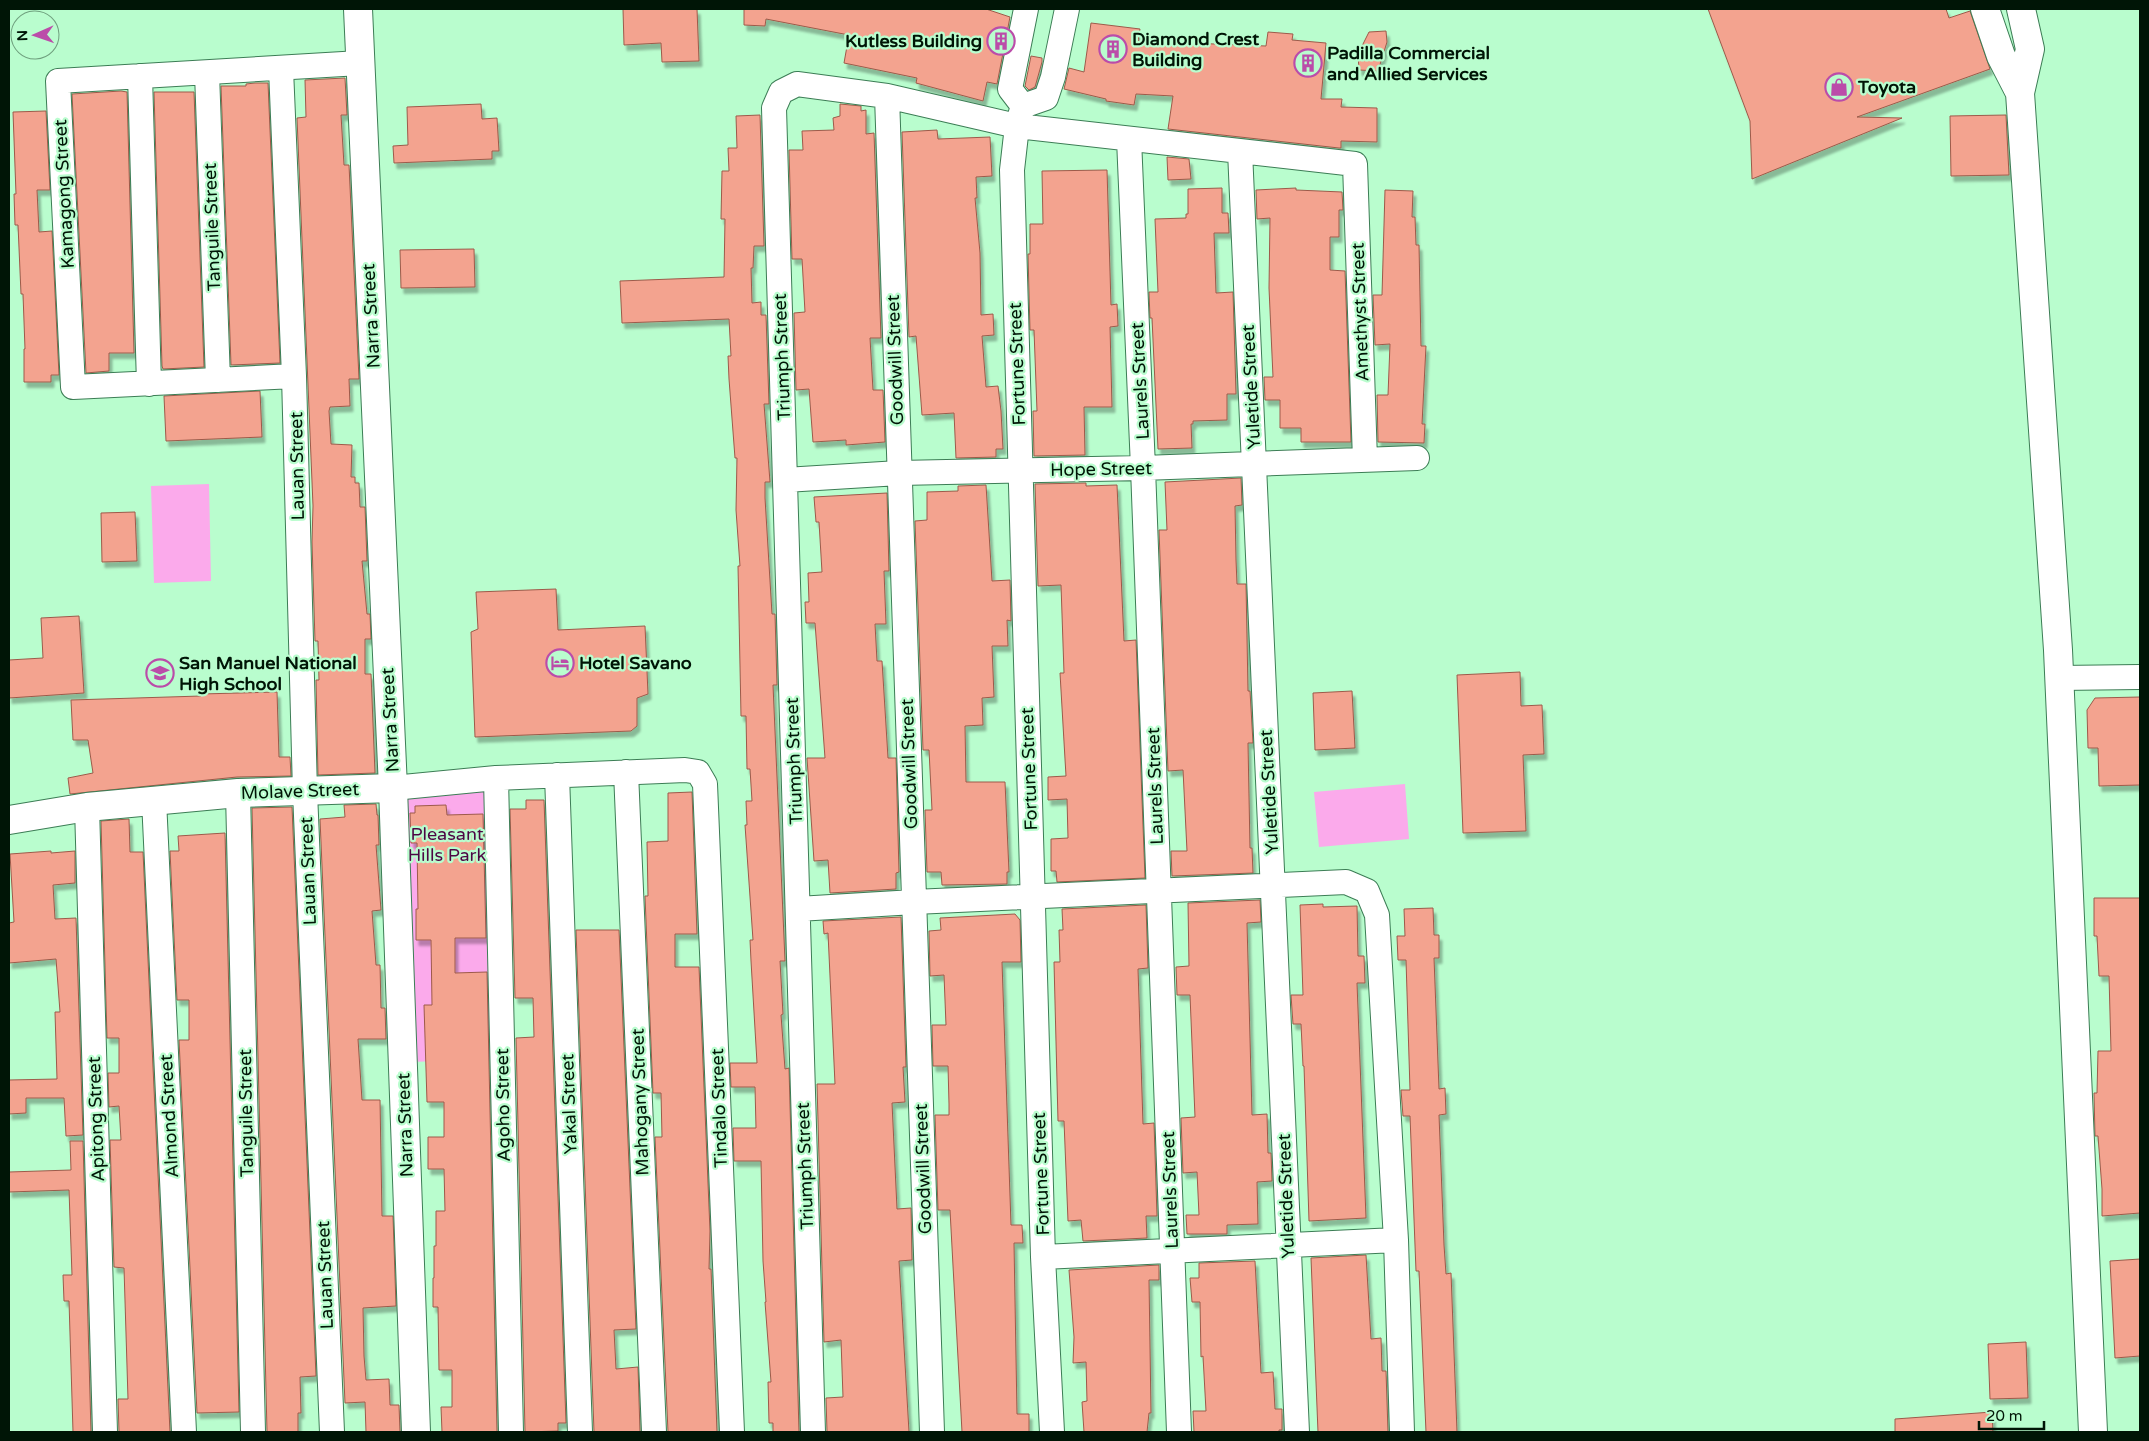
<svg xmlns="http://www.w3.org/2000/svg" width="2149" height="1441" viewBox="0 0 2149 1441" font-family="'Varela Round',sans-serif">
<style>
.green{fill:#fbaaeb}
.building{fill:#f3a38f;stroke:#9d5a4a;filter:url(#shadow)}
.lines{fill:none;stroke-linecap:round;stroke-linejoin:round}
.street-casing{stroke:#3c7d55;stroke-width:26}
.secondary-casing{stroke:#3c7d55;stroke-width:30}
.street{stroke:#fff;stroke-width:24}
.secondary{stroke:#fff;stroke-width:28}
.labels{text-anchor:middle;stroke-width:4.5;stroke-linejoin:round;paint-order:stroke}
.poi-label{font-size:18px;font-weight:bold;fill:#001506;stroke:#b9fdce;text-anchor:start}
.street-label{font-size:18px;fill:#001506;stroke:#b9fdce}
.park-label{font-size:18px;fill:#4d0544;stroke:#b9fdce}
</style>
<defs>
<filter id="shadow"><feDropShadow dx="3" dy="5.5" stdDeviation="1" flood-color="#0004"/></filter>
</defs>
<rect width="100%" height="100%" fill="#b9fdce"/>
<path class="green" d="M209,484L211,581L154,583L151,486Z
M1405,784L1409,839L1319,847L1314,792Z
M495,786L504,1059L409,1062L394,793Z"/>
<path class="building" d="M623,9H697L699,61L662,62L661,43L624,45Z
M744,9H986L1010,17L997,84L987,82L983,101L916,83L917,78L844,63L849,35L766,19L765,26L744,25Z
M1708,9H1946L1949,18L1970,11L1990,69L1857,117L1902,118L1752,179L1750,121Z
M1091,23L1140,29L1138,41L1266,46L1268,32L1293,34L1292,40L1326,43L1321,99H1342L1341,107L1377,108V142L1341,141V148H1339L1168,129L1173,96L1136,94L1134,105L1106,101V99L1064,89L1069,68L1084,72Z
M1386,31L1387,42L1378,71L1359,70L1358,54L1369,32Z
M1031,56L1042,58V62L1035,87L1029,90L1025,86Z
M345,78L347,115H341L344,165H349L359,379H349L350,406L330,407L329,411L331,444L352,445L351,477H355V483H359L360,507H365L367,561H362L367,614H370L371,639H365V674H371L375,773L318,775L316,680H319L318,641H315L312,542L313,506L297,118L306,117L305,80Z
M255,83H268L280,363L231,365L221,86H246V84Z
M121,91L127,92L134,353H109V371L86,373L72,94Z
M154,92H194L204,367L163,369L162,366Z
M481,104L482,119L497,118L499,151H492V159L394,163L393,146L408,145L407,107Z
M840,104L861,106V111L866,110V134L874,133L881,338H870L873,390H883L885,442L846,445V440L813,442L809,389L796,390L794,313L805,312L802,259H792L789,150H803L802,131L834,130L833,118L840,116Z
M46,111L50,190H37L39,232L52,231L59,375H51V382H24V349H25L23,294H21L18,225H15L14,194H16L13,112Z
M760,115L764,246H754L753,268H751L752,303L761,302V315H766L769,404H764L770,482H765V498L772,614H775L777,685H773L785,961H780L783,1014L781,1015L785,1069L789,1068L799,1432H773V1423H769L768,1382H771L765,1302H766L763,1261L761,1161H734L733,1128H756L755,1087H731L730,1063H757L751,961L750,940H753L745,825H747L746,801H752L750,769H747L746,716H741L738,566H740L736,510L737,458H735L729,379L728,356H731L729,319L622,323L620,281L724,277L725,219H721L722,171H729L728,148H737L736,116Z
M2006,115L2009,175L1951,176L1950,116Z
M937,130L938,139L990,137L992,176L976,177L977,198H975L980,253L981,315L993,314L994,335L982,336L986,387L998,386L1001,411L1003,449H996V457L956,458L954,413L922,415L916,336L909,337L902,132Z
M1167,157L1189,159L1191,179L1168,180Z
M1107,170L1111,305L1117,304L1118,326L1110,327L1112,407H1084L1085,455L1034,456L1033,411H1037L1034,330H1030L1028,254H1030V224H1043L1042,171Z
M1222,188V213H1228L1229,233H1214L1216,293L1233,292L1236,394H1227V420L1193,421V424H1191L1192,448L1158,449L1152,318H1150L1149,292H1158L1155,219L1186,218V214H1188V189Z
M1296,188V190L1342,192L1343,210H1339V237H1330V270L1345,271L1351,442H1301V428H1280V400H1265L1264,377H1273L1269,288L1270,218L1257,219L1256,190Z
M1385,190L1413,191L1412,217H1415L1416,245H1419L1421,346H1426L1422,424H1425L1424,443L1378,442L1377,395H1388L1390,344L1375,345L1373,295H1382Z
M474,249L475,287L401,288L400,250Z
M260,391L262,437L166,441L164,396Z
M1241,478L1242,505L1235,506L1236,560L1237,584H1246L1248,691H1250L1253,743H1248L1250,848H1252L1253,873L1172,876L1171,851H1187L1183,770L1168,771L1159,530H1167L1165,482Z
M1086,483V486L1117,485L1124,641L1136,640L1145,878L1057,882L1056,871H1051V839L1068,838L1067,799L1048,800V777L1066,776L1060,673H1064L1061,585L1038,586L1035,484Z
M986,485L992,581L1010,580L1011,621L1007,620L1008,646H992L994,697L982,698L983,725L965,726L966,782H1005L1009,872H1007V884L942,885L941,872H927L925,810H932L929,750H923L915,521L927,520V492L958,491V486Z
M887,493L889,571H884L886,624H875L877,661H882L888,758H896L899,872L896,873V889L830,893L828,860L814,861L807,758H825L815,623H806L805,602H809L808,573L822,572L819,522H816L814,497Z
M135,512L137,561L102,562L101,513Z
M556,589L558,630L645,626L648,694L637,698V726L631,731L475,737L471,632L478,629L476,592Z
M79,616L84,693L9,698V660L43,658L41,618Z
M1520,672L1521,706L1542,705L1544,754L1523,755L1526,831L1463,833L1457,675Z
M1352,691L1355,748L1315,750L1313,693Z
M277,692L279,757H290L291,776L237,777L70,794L68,778L93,773L88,740H73L71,700L201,696V694Z
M2140,697V785L2099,786L2098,748H2088L2087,710L2095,698Z
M692,792L697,934H675V967H699L710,1231L709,1269H711L717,1432H668L655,1137H662L661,1093H653L645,896H648L647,842L668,841V793Z
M526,800H544L566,1423H558V1431L525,1432L516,1038L534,1037L533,998H515L510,809H526Z
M376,804L377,815H378L379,845H376L381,910L372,911L376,965H380L381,1008H385L386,1039H358L362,1100H380L382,1216H393L396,1306L363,1308L364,1356L366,1380L389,1379L390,1405H399L400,1432H366L365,1402L345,1403L320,819L345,817L344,805Z
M446,805L447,815L483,814L486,938H455V973L487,972L497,1432H442L441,1407H452V1370H439L438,1307H433V1278H434V1246H436V1211H445L444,1169H428V1137H444V1102H427L424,1005H432L431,940H416V909H418L417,843H411L410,813H415V806Z
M292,807L316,1376L300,1377L301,1413H298V1432H267L252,808Z
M129,819L130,852H143L170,1432H119L118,1399H128L124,1268L114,1267L110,1140H121L119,1106L109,1107L108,1073H119V1038H107L101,821Z
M225,833L239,1412L197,1413L179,1040H189V1000H177L170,851H179L178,836Z
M51,851V853L75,851V883L53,885L55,919L76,918L83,1135L66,1136L64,1098H26V1113L9,1114V1080L57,1079L55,1012H60L56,959L9,963V923L14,922L10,854Z
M2094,898H2140V1213L2102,1216V1189L2098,1136H2095L2094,1093H2097L2098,1051H2111L2109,976H2099L2097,936H2094Z
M1260,900L1261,922L1247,923L1252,1115L1267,1114L1268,1153H1271L1272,1181L1257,1182L1258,1224L1227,1225V1234H1187L1186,1215H1199L1197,1172L1183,1173L1181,1118L1195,1117L1190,995H1177L1176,967L1189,966L1188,903Z
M1323,904V907L1357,906L1358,956H1364L1365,983H1357L1366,1218L1309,1221L1304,1066H1303L1301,1024H1293L1291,995H1303L1300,905Z
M1146,905L1148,968L1138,969L1143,1124L1154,1123L1157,1216H1146L1147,1238L1083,1241L1081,1220L1068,1221L1064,1121H1058L1054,962H1060L1059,930H1063L1062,909Z
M1433,908L1434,935H1439V958H1434L1439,1089L1445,1088L1446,1114L1439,1115L1444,1245L1446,1274L1451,1273L1457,1432H1426L1419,1271H1416L1410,1116H1403L1401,1090H1410L1406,960H1398L1397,936H1405L1404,909Z
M1015,914L1020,920L1021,962H1002L1011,1225H1022L1023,1243H1014L1017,1414H1029V1432H962L950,1210H938L935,1115H949V1104L948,1066H933L932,1025H946L944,975L930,976L929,931L941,930L940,918Z
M901,917L906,1067H903L905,1102L892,1103L897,1209L911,1208L912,1260L899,1261L909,1432H827L826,1398L843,1397L841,1340L824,1342L817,1084H835L828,933L824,934L823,921Z
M576,930H619L636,1329L614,1330L616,1369L638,1367L640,1432H594Z
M70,1141H83L91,1432H73L69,1301H64L63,1275H72L69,1190L9,1192V1172L71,1170Z
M1366,1255L1371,1339L1381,1338L1382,1371H1386L1388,1432H1318L1311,1258Z
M2140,1259V1356L2115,1358L2110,1261Z
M1255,1261L1261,1373L1273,1372L1275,1409H1282V1430H1279V1432H1194L1193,1411H1206L1203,1356L1201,1357L1200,1302H1192L1190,1278H1199V1263Z
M1159,1265V1280H1149L1151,1413H1149L1147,1432H1084L1082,1402L1087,1401L1086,1362L1073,1363L1074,1337L1069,1270Z
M2026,1342L2028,1398L1990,1399L1988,1344Z
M1992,1412L1993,1432H1895V1419Z"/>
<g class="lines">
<g class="street-casing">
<path id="street" d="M281,69L294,376L305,792L332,1432
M207,73L218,380
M140,76L149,384
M887,96L932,1432
M1023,106L1017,126L1012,170L1043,1257L1052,1432
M1023,106L1046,98L1053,77L1067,9
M1023,106L1010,89L1026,9
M1129,139L1143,468L1179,1432
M1240,151L1297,1432
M294,376L73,387L58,81L360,63
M785,480L899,473L1143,468L1417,458
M2059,678L2140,677
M626,772L654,1432
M557,775L580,1432
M496,778L511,1432
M393,788L496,778L685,770L698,772L705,784L732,1432
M238,793L253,1432
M154,800L184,1432
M87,807L105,1432
M798,909L914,902L1346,882L1367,891L1377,915L1396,1240L1402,1432
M1043,1257L1396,1240
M813,1432L774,108L781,92L797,84L887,96L1017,126L1355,164L1365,460"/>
</g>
<g class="secondary-casing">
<path id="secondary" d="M358,9L393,788L416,1432
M1985,9L2001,56L2020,93
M2021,9L2030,49L2020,93L2058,650L2093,1432
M9,820L87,807L238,793L393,788"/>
</g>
<use href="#street" class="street"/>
<use href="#secondary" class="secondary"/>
</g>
<defs>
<g id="building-ring" transform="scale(1.4375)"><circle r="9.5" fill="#b9fdce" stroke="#bb4ca9" stroke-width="1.5"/><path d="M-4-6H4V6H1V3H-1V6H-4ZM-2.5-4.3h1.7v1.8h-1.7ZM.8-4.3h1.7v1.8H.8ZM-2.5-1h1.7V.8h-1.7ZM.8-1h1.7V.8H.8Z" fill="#bb4ca9"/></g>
<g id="shop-ring" transform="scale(1.4375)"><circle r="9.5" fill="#b9fdce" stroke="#bb4ca9" stroke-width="1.5"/><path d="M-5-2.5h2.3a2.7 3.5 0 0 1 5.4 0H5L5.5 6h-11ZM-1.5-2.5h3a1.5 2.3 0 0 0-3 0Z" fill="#bb4ca9"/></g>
<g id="hotel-ring" transform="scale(1.4375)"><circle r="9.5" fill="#b9fdce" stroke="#bb4ca9" stroke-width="1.5"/><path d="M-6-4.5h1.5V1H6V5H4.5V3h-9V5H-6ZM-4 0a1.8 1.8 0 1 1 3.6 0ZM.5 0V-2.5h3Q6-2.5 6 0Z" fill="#bb4ca9"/></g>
<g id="school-ring" transform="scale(1.4375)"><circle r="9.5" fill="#b9fdce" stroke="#bb4ca9" stroke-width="1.5"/><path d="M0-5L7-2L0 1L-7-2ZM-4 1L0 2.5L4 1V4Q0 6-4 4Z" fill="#bb4ca9"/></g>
</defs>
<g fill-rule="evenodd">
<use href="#building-ring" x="1001" y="41"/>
<use href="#building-ring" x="1113" y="49"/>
<use href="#building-ring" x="1308" y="63"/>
<use href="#shop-ring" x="1839" y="87"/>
<use href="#hotel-ring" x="560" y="663"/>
<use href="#school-ring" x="160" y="673"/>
</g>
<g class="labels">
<g class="poi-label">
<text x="1132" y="45">Diamond Crest<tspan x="1132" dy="21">Building</tspan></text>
<text x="982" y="47" text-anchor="end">Kutless Building</text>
<text x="1327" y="59">Padilla Commercial<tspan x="1327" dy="21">and Allied Services</tspan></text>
<text x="1858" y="93">Toyota</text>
<text x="179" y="669">San Manuel National<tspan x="179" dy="21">High School</tspan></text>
<text x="579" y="669">Hotel Savano</text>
</g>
<g class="street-label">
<text transform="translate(64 194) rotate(-93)" y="6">Kamagong Street</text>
<text transform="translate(212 227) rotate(-92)" y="6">Tanguile Street</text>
<text transform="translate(1360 312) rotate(-92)" y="6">Amethyst Street</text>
<text transform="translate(371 316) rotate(-93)" y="6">Narra Street</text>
<text transform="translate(782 357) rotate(-92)" y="6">Triumph Street</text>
<text transform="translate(895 360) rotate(-92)" y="6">Goodwill Street</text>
<text transform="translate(1017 364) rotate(-92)" y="6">Fortune Street</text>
<text transform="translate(1140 381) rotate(-93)" y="6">Laurels Street</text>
<text transform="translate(1251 387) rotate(-93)" y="6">Yuletide Street</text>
<text transform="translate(297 466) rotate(-91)" y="6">Lauan Street</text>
<text transform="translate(1101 469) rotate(-1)" y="6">Hope Street</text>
<text transform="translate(390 720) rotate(-93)" y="6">Narra Street</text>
<text transform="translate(794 761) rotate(-92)" y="6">Triumph Street</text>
<text transform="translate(909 764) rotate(-92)" y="6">Goodwill Street</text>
<text transform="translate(1029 769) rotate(-92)" y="6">Fortune Street</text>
<text transform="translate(1155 786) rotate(-92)" y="6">Laurels Street</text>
<text transform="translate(300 791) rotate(-2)" y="6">Molave Street</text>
<text transform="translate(1269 792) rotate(-93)" y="6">Yuletide Street</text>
<text transform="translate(308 871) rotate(-92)" y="6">Lauan Street</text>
<text transform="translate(640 1102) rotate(-92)" y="6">Mahogany Street</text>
<text transform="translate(569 1104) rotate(-92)" y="6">Yakal Street</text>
<text transform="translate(503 1105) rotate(-91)" y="6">Agoho Street</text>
<text transform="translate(719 1108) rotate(-92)" y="6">Tindalo Street</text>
<text transform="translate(246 1113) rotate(-91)" y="6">Tanguile Street</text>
<text transform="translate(169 1116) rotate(-93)" y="6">Almond Street</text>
<text transform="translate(96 1119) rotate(-92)" y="6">Apitong Street</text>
<text transform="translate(405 1125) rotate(-92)" y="6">Narra Street</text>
<text transform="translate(805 1166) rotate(-92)" y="6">Triumph Street</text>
<text transform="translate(923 1169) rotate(-92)" y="6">Goodwill Street</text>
<text transform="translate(1041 1174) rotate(-92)" y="6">Fortune Street</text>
<text transform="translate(1170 1190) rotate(-92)" y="6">Laurels Street</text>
<text transform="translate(1286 1196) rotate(-92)" y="6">Yuletide Street</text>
<text transform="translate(325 1275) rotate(-92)" y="6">Lauan Street</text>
</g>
<g class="park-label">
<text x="447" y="840">Pleasant<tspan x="447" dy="21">Hills Park</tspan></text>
</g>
</g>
<rect width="2149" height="1441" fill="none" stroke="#001506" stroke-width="20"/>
<g transform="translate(35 35) rotate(268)"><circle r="24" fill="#b9fdce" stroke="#6fa07e"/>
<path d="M0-4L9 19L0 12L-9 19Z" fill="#bb4ca9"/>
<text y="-8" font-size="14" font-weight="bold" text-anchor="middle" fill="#001506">N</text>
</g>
<path d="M1979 1421v8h65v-8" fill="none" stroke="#001506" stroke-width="2.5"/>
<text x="1986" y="1421" font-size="15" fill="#001506" stroke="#b9fdce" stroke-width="4" paint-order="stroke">20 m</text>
</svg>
